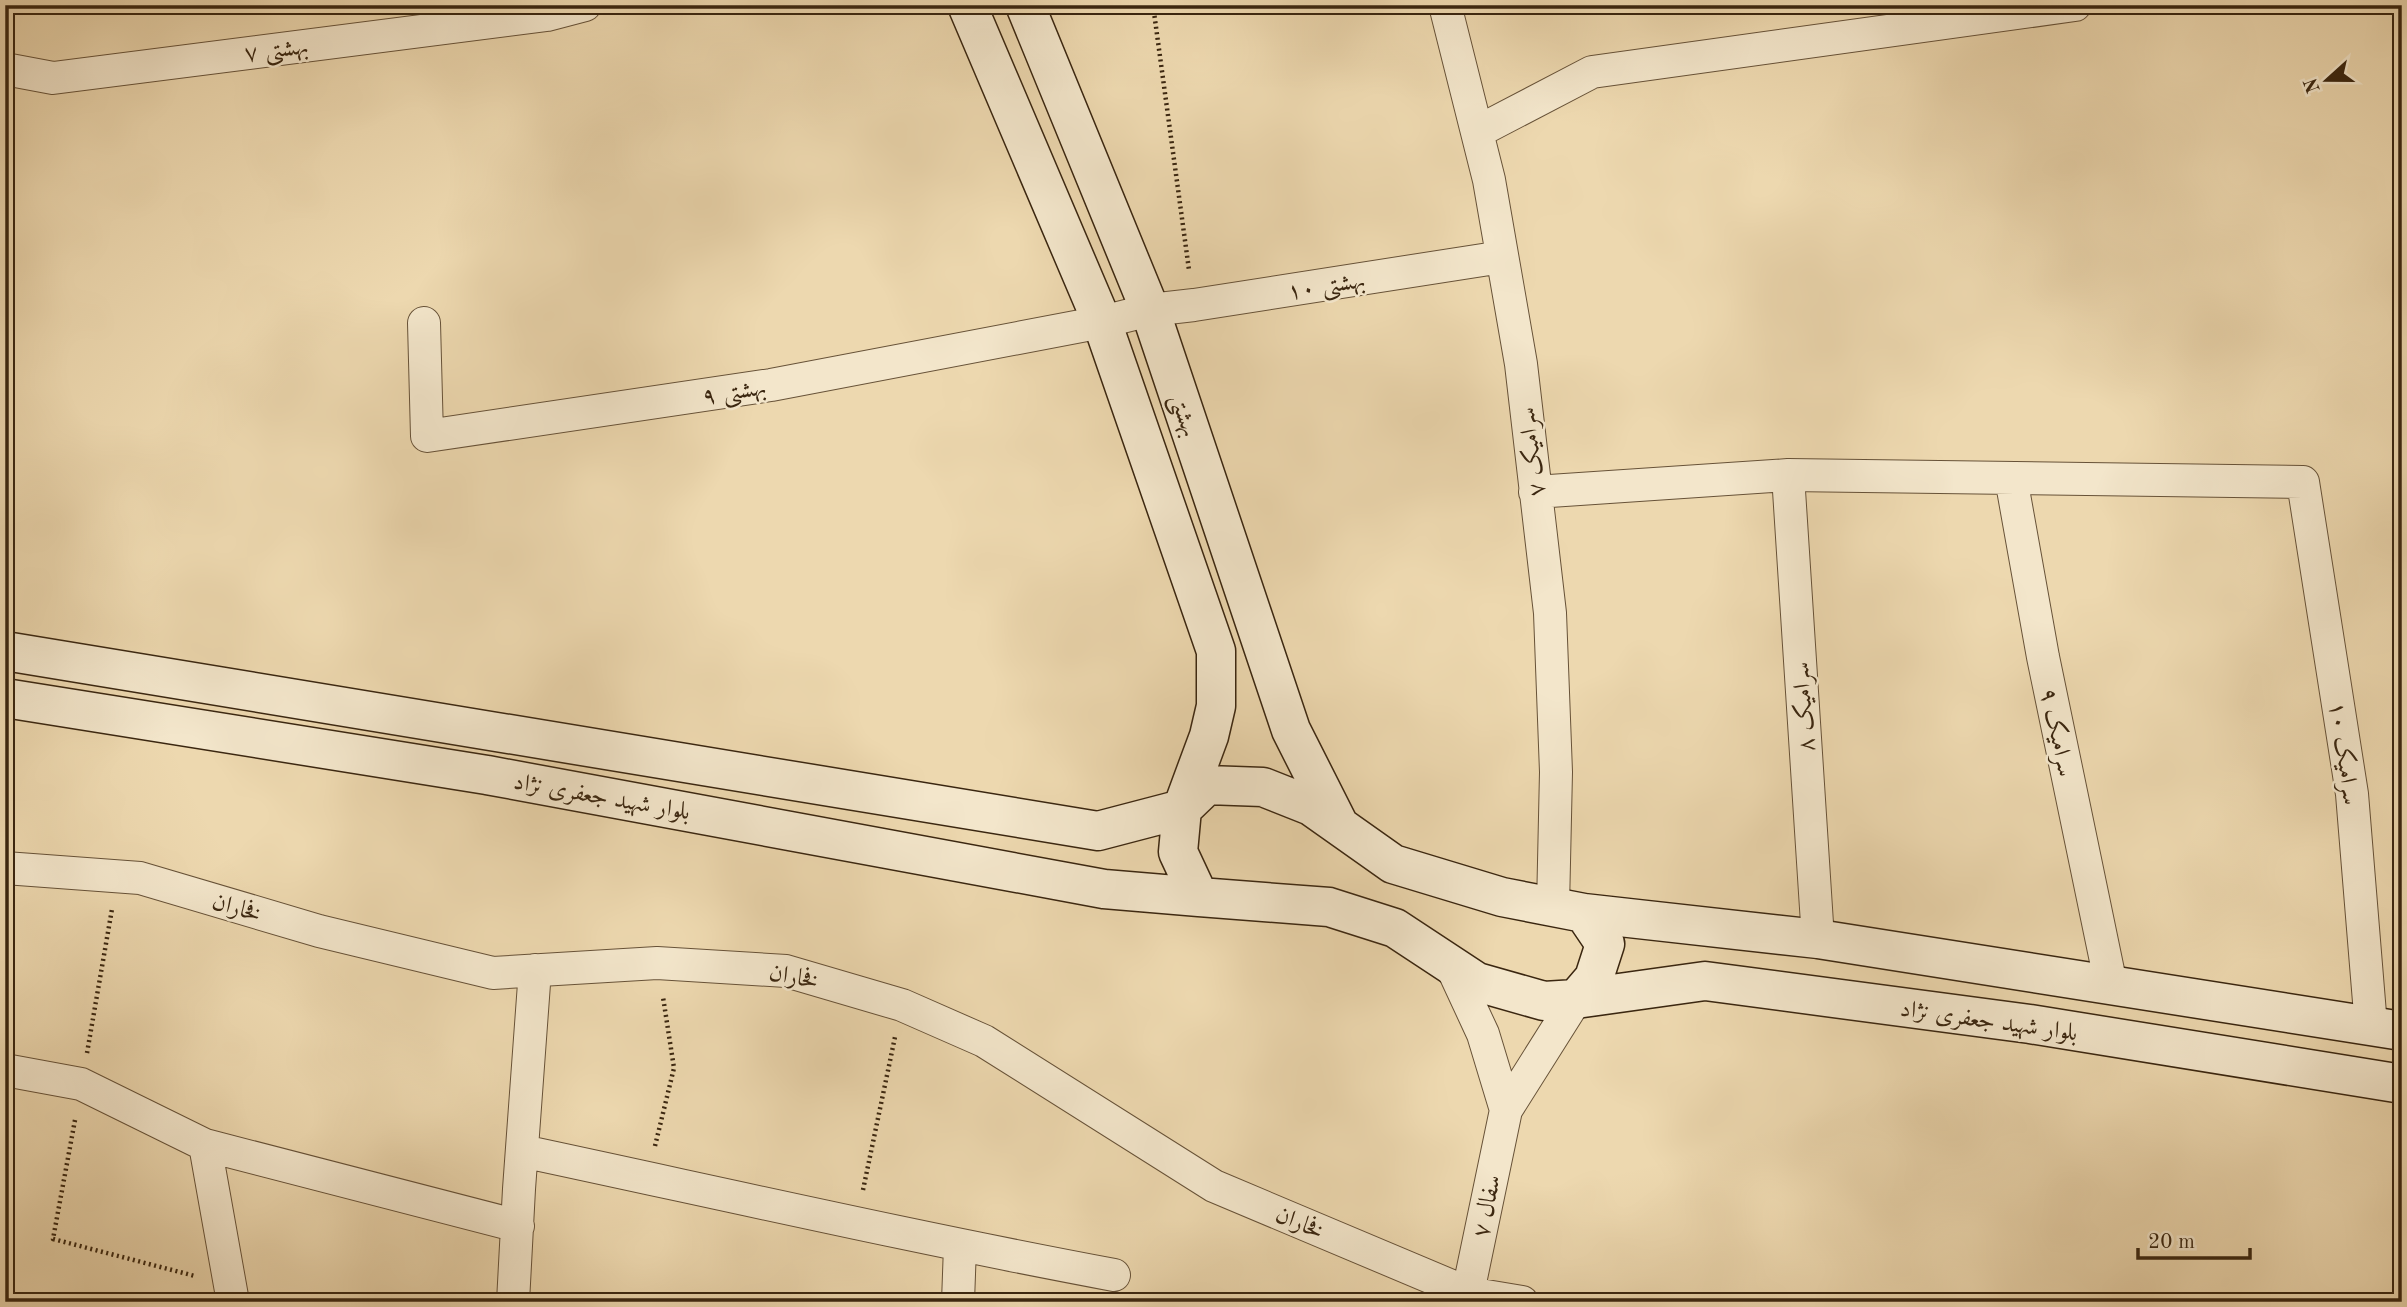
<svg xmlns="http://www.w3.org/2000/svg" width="2407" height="1307" viewBox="0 0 2407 1307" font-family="'Old Standard TT',Amiri,serif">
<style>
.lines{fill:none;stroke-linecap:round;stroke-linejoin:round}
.street-casing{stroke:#675238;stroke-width:34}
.secondary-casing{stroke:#3a2610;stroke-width:41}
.path{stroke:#3a2610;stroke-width:4.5;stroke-dasharray:2 3.5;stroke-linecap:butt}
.street{stroke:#f3e6cb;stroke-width:32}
.secondary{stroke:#f3e6cb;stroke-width:38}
.labels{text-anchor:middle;stroke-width:5;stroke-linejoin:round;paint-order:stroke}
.street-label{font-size:24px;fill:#3a2610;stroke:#f3e6cb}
</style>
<rect width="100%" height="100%" fill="#edd8af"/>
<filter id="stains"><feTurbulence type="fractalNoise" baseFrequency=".00286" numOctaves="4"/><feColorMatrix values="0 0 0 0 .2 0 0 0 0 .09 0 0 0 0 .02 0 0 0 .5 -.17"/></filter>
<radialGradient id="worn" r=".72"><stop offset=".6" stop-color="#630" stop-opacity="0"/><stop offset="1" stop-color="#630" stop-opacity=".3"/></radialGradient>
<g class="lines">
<g class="street-casing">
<path id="street" d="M1445,5L1489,180L1521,364L1550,613L1556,772L1553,907
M5,69L53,78L547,15L585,5
M1477,132L1592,72L2075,5
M424,323L427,436L771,385L1102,322L1150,310L1194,305L1502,257
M1788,475L1818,939
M2011,478L2043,657L2111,985
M1535,492L1788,475L2303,482L2352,794L2371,1026
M5,868L140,878L319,931L493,973L657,963L786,971L902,1005L984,1041L1214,1186L1468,1293L1522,1302
M1451,965L1483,1034L1506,1110L1576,999
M5,1070L81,1084L205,1145L233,1302
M205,1145L518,1226
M522,1151C719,1193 916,1238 1114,1275
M513,1302L519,1189L535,970
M958,1302L960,1246
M1466,1302L1506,1110"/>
</g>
<g class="secondary-casing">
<path id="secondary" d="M1025,5L1150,310L1291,730L1339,825
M5,651L1098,831L1182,809L1209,736L1216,706V651L1102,322L967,5
M5,698L487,775L1104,889L1199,897
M1207,785L1263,787L1311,806L1393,864L1502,897L1584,913L1605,944L1594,978L1576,999L1544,1001L1477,982L1395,928L1329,907L1199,897L1178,852L1182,809Z
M1584,913L1818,939L2402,1031
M1576,999L1705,981L2030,1024L2402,1084"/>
</g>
<path class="path" d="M1153,5L1189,270
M87,1053L112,909
M75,1120L53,1239L195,1276
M655,1146L674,1068L663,997
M863,1190L895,1037"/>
<use href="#street" class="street"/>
<use href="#secondary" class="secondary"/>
</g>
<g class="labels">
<g class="street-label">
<text transform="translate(276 49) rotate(-7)" y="8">بهشتی ۷</text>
<text transform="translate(1326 285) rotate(-9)" y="8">بهشتی ۱۰</text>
<text transform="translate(734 391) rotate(-9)" y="8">بهشتی ۹</text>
<text transform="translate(1185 415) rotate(71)" y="8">بهشتی</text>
<text transform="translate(1531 452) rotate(-97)" y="8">سرامیک ۷</text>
<text transform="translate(1803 707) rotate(-94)" y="8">سرامیک ۸</text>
<text transform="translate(2058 732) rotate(78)" y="8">سرامیک ۹</text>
<text transform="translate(2345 753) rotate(82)" y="8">سرامیک ۱۰</text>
<text transform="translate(602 796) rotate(10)" y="8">بلوار شهید جعفری نژاد</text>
<text transform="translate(237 907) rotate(17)" y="8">فخاران</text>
<text transform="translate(794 976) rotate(11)" y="8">فخاران</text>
<text transform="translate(1989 1020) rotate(8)" y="8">بلوار شهید جعفری نژاد</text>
<text transform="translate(1486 1206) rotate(-78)" y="8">سفال ۷</text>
<text transform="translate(1300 1222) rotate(23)" y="8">فخاران</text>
</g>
</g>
<rect width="2407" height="1307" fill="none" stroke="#edd8af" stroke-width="28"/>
<rect x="7" y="7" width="2393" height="1293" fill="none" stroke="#3a2610" stroke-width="3.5"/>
<rect x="14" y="14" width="2379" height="1279" fill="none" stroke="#3a2610" stroke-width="2"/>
<g transform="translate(2327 80) rotate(249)" stroke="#f3e6cb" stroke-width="5" paint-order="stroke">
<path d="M0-5L12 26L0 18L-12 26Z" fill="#3a2610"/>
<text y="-10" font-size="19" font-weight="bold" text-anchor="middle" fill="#3a2610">N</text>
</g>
<path d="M2138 1248v10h112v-10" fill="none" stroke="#3a2610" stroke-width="3.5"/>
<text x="2148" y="1248" font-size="21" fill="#3a2610" stroke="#f3e6cb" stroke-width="5" paint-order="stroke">20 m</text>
<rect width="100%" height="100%" filter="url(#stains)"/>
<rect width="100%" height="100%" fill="url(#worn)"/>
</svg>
